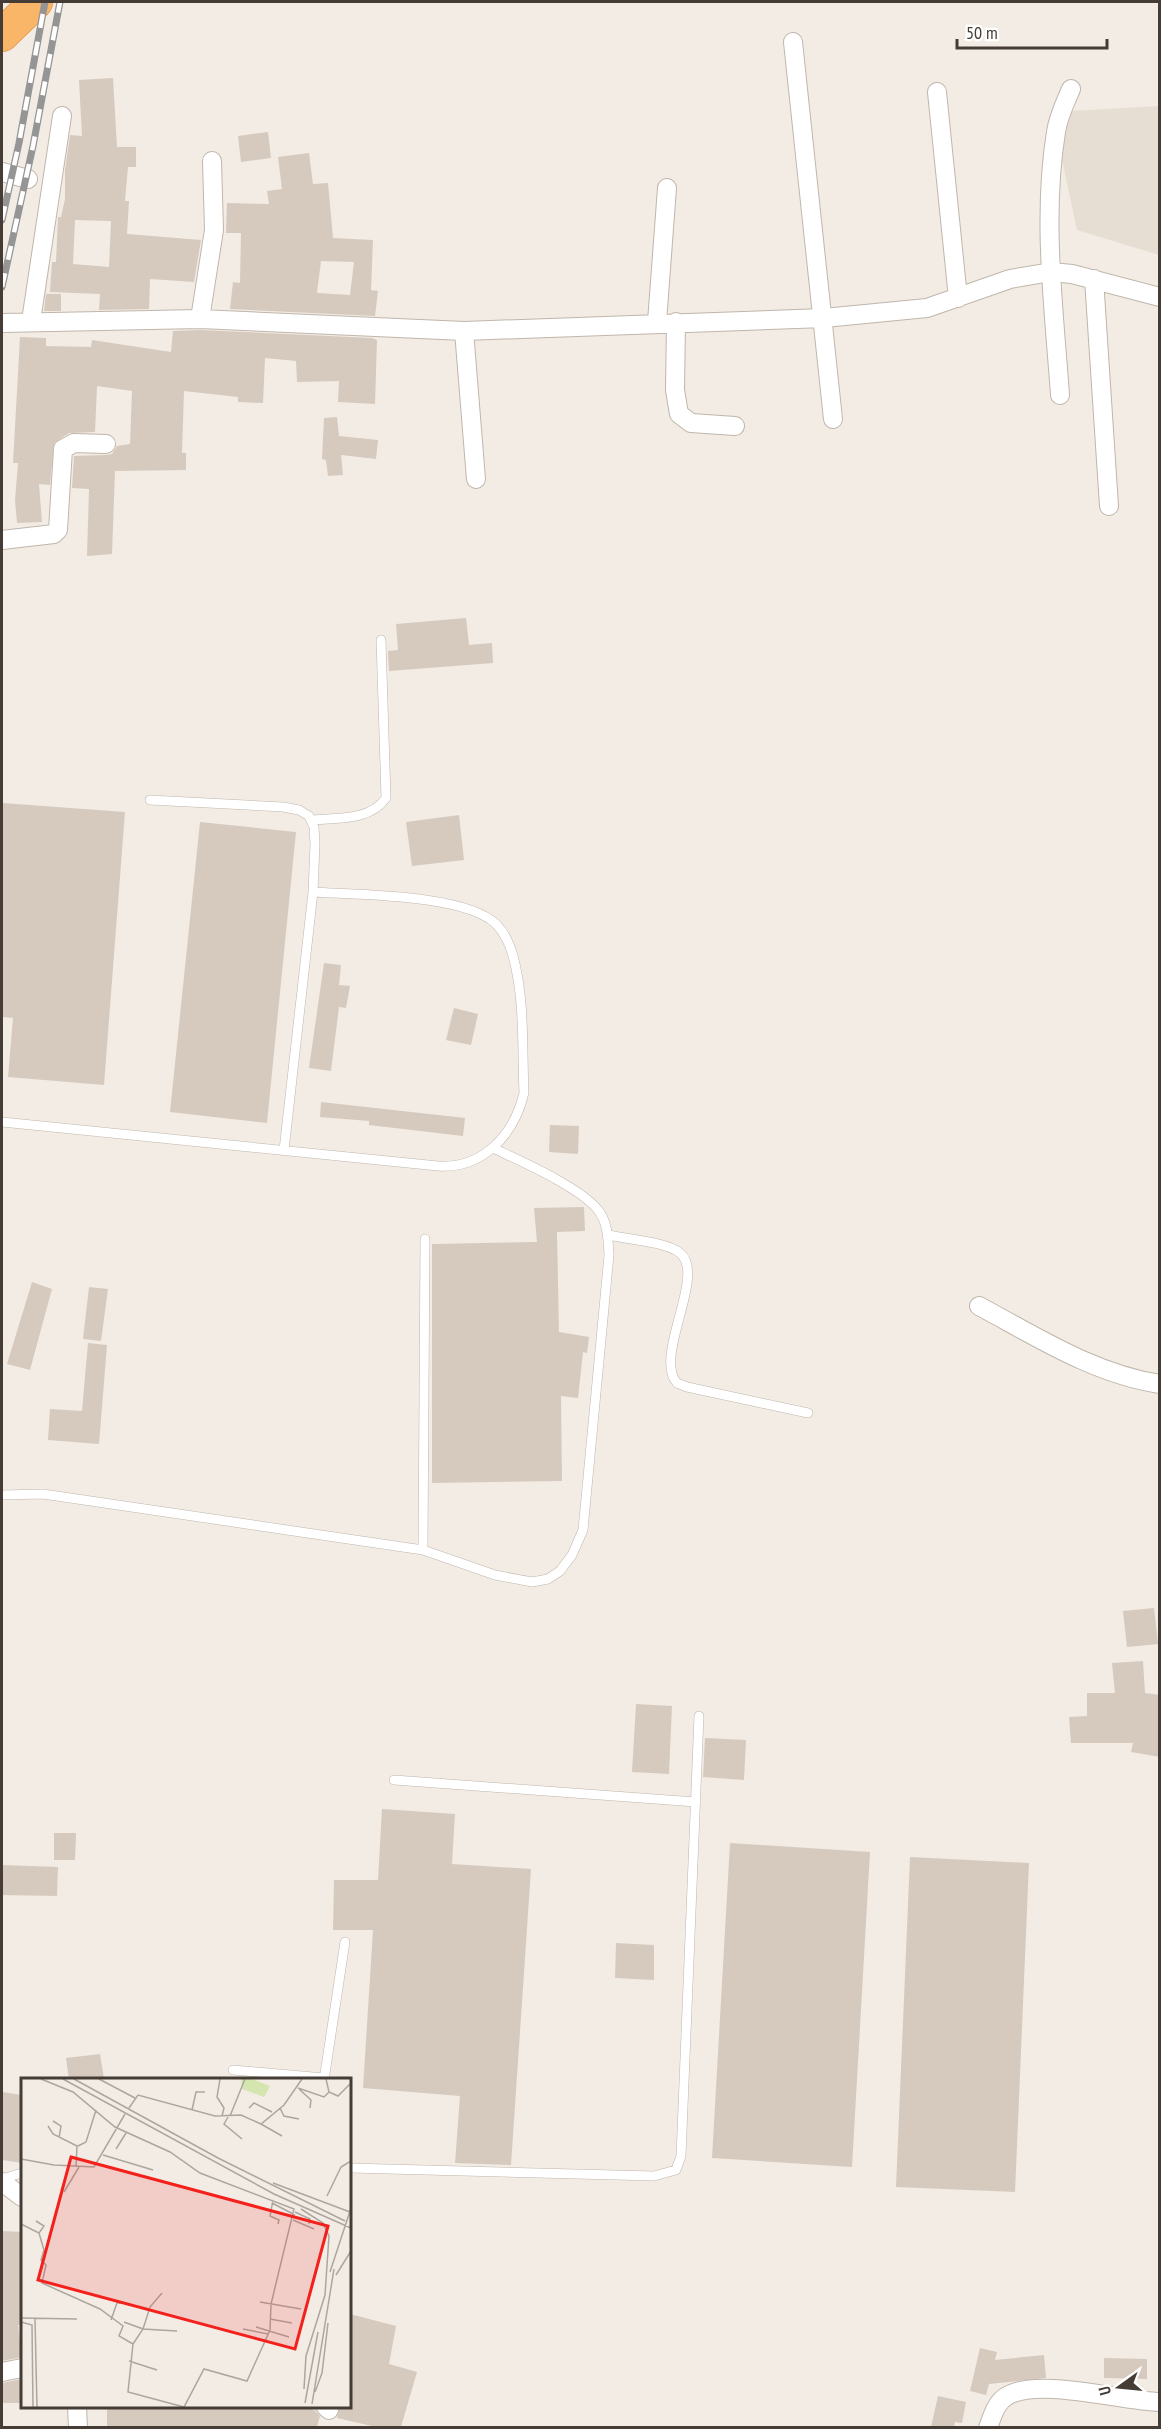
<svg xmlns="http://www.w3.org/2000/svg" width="1161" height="2429" viewBox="0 0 1161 2429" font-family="'PT Sans Narrow',sans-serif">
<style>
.residential{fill:#e6ded3}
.building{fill:#d6cabe;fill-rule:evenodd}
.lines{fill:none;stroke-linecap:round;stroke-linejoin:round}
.service-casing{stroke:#c0b6ab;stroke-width:10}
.minor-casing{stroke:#c0b6ab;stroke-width:20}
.motorway-casing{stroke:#d88939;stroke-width:34}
.service{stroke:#fff;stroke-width:9}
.minor{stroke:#fff;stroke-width:18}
.motorway{stroke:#f9b669;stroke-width:33}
.rail-casing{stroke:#959595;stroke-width:7}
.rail{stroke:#fff;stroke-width:4.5;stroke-dasharray:14;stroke-linecap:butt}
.inset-road{fill:none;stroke:#aca69f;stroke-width:1.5}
.view{fill:#f3201c;fill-opacity:0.15;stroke:#f3201c;stroke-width:3}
.inset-edge{fill:none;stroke:#443c35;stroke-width:3}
</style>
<rect width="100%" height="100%" fill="#f2ece5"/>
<path class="residential" d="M1159,106V255L1077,230L1052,112Z"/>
<path class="building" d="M113,78L117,147H136V167H128L125,201H129L127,234L201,240L194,282L150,279L149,309L99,310L100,294L50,292L52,262H56L58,217H61L65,199V170L70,135L82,136L79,80ZM75,220L111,221L109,267L73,264Z
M268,132L271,158L241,162L238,136Z
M309,153L313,184L328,183L333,238L373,240L371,290L378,291L375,316L230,309L233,282L240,283L241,233H226L227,203L269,204L267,191L282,189L278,157ZM321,261L354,262L350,295L317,293Z
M46,294H61V311H44Z
M200,330L372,338L377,340L375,404L338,402L339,381L297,382L296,361L265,358L263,403L238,402V397L184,391L182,453H186V470L115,471L112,554L87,556L89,489L72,488L74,456L106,455L112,454L117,446L130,444L132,391L97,386L95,432L69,433L54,443L50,485L39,484L42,522L17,523L15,500L18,463H13L20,337L46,338V346L91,347L92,340L171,352L173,331Z
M337,417L339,436L378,440L376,459L341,455L343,475L328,476L326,460L322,459L324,418Z
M466,618L469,645L492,643L493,663L389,671L388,651L398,650L396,624Z
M2,803L125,812L104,1085L8,1077L13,1018L2,1017Z
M459,815L464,860L412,866L406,822Z
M200,822L296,832L267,1123L170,1112Z
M324,963L341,965L339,985L350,986L346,1008L339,1007L331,1071L309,1068Z
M454,1008L478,1014L471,1045L446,1040Z
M321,1102L465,1118L463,1136L369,1125V1121L320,1117Z
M550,1125L579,1126L578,1154L549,1152Z
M584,1207L585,1231L557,1232L559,1332L589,1337L587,1353L583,1352L578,1398L561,1396L562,1481L432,1483V1244L537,1242L534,1208Z
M32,1282L52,1289L30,1370L7,1364Z
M89,1287L108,1289L101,1341L83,1339Z
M88,1343L107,1345L99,1444L48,1440L50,1409L82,1411Z
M1154,1608L1158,1644L1127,1647L1123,1611Z
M1143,1661L1145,1693L1160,1695V1757L1131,1752L1133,1743H1071L1069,1717L1087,1716V1693H1115L1112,1663Z
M636,1704L672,1706L669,1774L632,1772Z
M705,1738L746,1740L744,1780L703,1777Z
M382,1809L455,1814L452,1864L531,1869L511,2165L455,2163L460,2096L363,2088L373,1930H333L334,1880H378Z
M54,1833H76L75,1860H54Z
M730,1843L870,1852L852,2167L712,2158Z
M910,1857L1029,1863L1015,2192L896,2187Z
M2,1865L58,1867L57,1896L2,1895Z
M616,1943L654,1945V1980L615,1978Z
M100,2054L104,2079H69L66,2058Z
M2,2092L22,2095V2163L2,2160Z
M2,2231L22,2232V2324L18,2325L22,2357L2,2361Z
M350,2314L396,2326L389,2364L417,2372L401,2427H376L337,2418L340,2406H350Z
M980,2348L997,2352L995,2360L1044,2355L1046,2378L989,2384L986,2395L970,2391Z
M1104,2358L1147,2359V2379L1104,2378Z
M22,2379V2403H2V2383Z
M938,2396L966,2402L962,2423L955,2422L954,2427H931Z
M107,2406H299L314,2410L320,2416L317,2427H107Z"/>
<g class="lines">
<g class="service-casing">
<path id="service" d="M150,800L283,807L299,810L309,816L314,827L315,844L313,892L284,1150
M311,820C337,818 370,821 386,798L381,640
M2,1122L438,1166C483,1169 514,1135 524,1093C522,1049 525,999 513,956C510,945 504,932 496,924C465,894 357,895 313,892
M608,1235C626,1239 667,1242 680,1253C707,1275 653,1356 677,1383L687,1387L808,1413
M2,1495L43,1494L423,1550L495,1575L532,1582L548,1579L560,1571L572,1555L583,1530L609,1255C608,1240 608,1222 598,1210C580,1187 520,1161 493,1148
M423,1550L425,1239
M394,1780L696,1802
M233,2070L324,2078
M324,2080L345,1942
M350,2168L654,2176L676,2170L681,2156L699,1716
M2,2179L22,2173"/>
</g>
<g class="minor-casing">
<path id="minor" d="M793,42L833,419
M937,92L958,298
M2,172L28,179
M1094,279L1109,506
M200,319L214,230L212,161
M31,321L62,116
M657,322L667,188
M676,322L675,390L679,414L691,423L735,426
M2,323L200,319L464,331L824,318L927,308L1010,279L1051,272L1072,274L1160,297
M464,331L476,479
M1060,395C1054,309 1042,218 1056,132C1058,117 1065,103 1071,89
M2,540L54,534L58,530L63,449L74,443L106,444
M979,1306C1037,1337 1094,1374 1160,1384
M2,2182L22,2197
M2,2372L22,2368
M77,2406L78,2428
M325,2406L329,2410
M988,2428C992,2417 996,2402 1007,2396C1037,2377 1122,2401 1160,2402"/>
</g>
<g class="motorway-casing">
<path id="motorway" d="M2,35L36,2"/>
</g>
<use href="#service" class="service"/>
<use href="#minor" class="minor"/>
<use href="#motorway" class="motorway"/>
<g class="rail-casing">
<path id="rail" d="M2,220L19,143L45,2
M2,287L33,146L60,2"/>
</g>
<use href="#rail" class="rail"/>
</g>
<g transform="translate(21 2078)">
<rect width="330" height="330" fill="#f2ece5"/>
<path d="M220,1H231L249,8L243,19L221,11Z" fill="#d4e5af"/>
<path class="inset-road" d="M42,1L253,116L330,150M53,1L197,80L324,143M78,1L114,20M199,1L196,19L203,30L201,38M277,10L303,19L308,14L305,1M278,11L290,22L289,30M308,14L317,18L329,6M108,30L117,17L194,38L220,37L240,46L263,27L281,1M228,30L233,25L251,34M259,30L263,38L278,41M171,32L175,14H184M209,38L224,1M207,39L203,46L221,61M32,43L40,48L38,60M240,46L261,58M27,48L32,56L56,68L55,89M57,68L65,64L75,32M95,71L105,55M82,77L132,92M0,81L33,87L73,89L104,36M252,105L329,134M43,114L58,89M306,118L320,89L330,83M252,122L249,138L258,142L257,146M251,125L274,137M280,131L302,145L308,158L304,217L285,278L283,311M274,134L289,141L288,146M272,142L293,151M15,143L23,148L18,155M0,146L18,155L23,172L20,182L25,187L21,205L79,231L102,248L98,258L112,266L107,314L163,329L183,291L226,303L249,252L250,226L273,131L179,95L149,74L94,49L52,14L20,1M309,194L330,130M315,197L330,173M141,215L129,229L122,251L156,253M239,224L280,231M0,240L56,241M14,241L16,329M249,241L271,245M90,242L96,225H103M0,244L11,247L12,329M103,244L122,251L112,266M235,249L268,259M222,251L247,256M108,283L136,292M294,314L301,295L307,245M284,325L297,254M291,326L313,191"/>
<path class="view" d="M50,79L307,148L274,271L17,202Z"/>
<rect width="330" height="330" class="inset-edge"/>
</g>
<rect width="1161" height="2429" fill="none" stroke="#443c35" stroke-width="6"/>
<g transform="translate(1119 2387) rotate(255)" stroke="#ffffff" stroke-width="4.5" paint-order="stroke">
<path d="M0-4.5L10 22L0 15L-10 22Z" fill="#443c35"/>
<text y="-9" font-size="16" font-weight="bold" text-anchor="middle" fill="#443c35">U</text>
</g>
<path d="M957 39v9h150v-9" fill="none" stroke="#443c35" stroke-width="3"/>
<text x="966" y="39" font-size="18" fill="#443c35" stroke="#ffffff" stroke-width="4.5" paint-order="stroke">50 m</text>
</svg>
